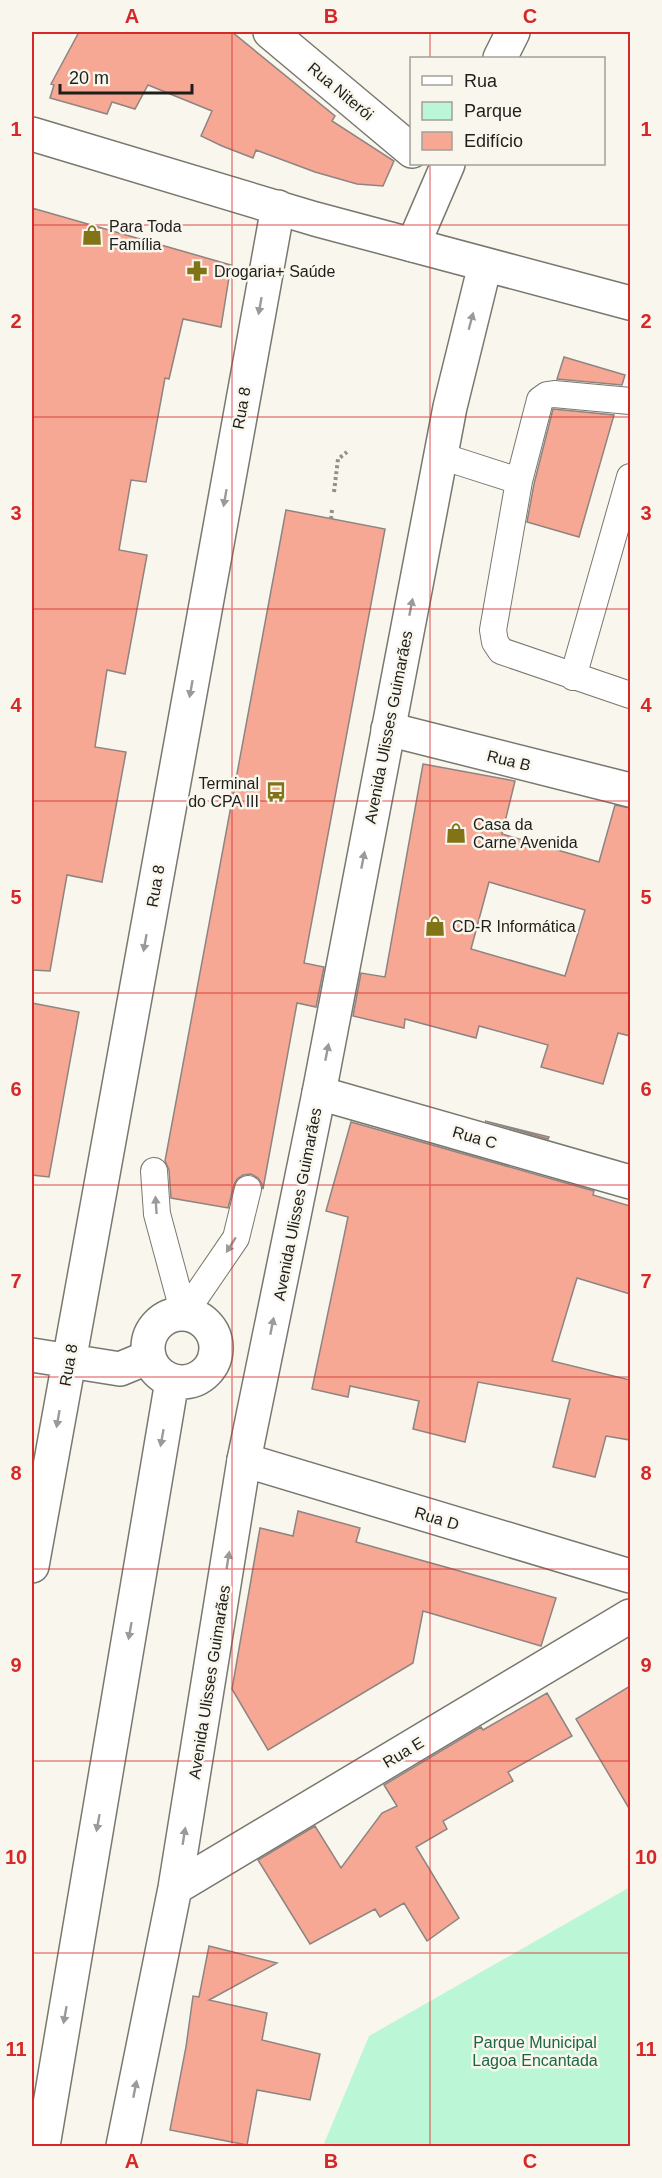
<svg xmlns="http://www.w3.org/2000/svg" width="662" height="2178" viewBox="0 0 662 2178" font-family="Helvetica,sans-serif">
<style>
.green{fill:#bbf7d6}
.building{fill:#f6a895;stroke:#8e8481;stroke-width:1.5;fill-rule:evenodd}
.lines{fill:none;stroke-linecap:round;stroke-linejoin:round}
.lane-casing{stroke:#79786f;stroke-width:28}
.street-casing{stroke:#79786f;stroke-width:36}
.secondary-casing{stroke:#79786f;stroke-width:36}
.path{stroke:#919089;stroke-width:4;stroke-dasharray:3 3;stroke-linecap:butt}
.lane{stroke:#fff;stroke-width:26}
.street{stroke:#fff;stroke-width:33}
.secondary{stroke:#fff;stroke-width:33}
.oneway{fill:#9a9a98}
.grid{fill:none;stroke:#d62828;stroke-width:1.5;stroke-opacity:0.55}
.labels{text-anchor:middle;stroke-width:5;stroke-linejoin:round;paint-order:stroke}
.street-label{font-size:16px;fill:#1f1e1b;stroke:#f9f7ed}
.poi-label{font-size:16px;fill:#1f1e1b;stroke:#f9f7ed;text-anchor:start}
.park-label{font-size:16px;fill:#1a6646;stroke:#f9f7ed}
.neatline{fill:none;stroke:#d62828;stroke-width:2}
.grid-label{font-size:20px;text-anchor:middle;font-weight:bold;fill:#d62828}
</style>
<rect width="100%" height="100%" fill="#f9f7ed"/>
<path class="green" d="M630,1887V2146H323L369,2036Z"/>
<path class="building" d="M79,32H232L335,116L332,121L394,161L383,186L357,184L315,172L256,150L253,158L222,146L201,136L212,111L148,85L135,109L112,102L107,114L50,98L54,85L51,84Z
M32,208L231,265L221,327L183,319L169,379L165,378L146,482L131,480L119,550L147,555L125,674L107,670L95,747L126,752L102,882L67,875L50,971L32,970Z
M564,357L625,375L622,385L557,379Z
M553,409L614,415L579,537L527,522L534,484Z
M286,510L385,529L304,963L324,967L316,1007L297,1003L263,1189L262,1184L258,1178L251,1174L243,1175L237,1179L234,1185L228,1208L171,1198L169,1170L165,1161Z
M423,764L515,781L502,834L599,862L615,805L630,808V1036L618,1033L603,1084L541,1067L548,1045L479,1026L476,1038L405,1019L404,1028L353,1016L361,973L385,977ZM489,882L585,910L565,976L471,949Z
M32,1003L79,1012L49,1177L32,1175Z
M485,1121L549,1137L548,1139Z
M351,1122L594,1191L593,1195L630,1206V1294L577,1278L552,1361L630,1380V1440L606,1436L595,1477L553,1467L570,1399L478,1382L465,1442L413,1429L419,1401L350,1386L348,1397L312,1389L348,1217L326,1211Z
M298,1511L360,1528L356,1542L556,1598L541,1646L423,1611L413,1663L268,1750L232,1689L260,1528L293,1536Z
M630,1686V1810L576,1719Z
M547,1693L572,1736L508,1772L513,1781L443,1821L447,1829L416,1847L459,1918L427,1941L404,1903L380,1917L375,1909L310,1944L258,1860L315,1826L341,1868L382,1813L397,1806L384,1785L481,1727L483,1730Z
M209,1946L277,1963L209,2000L267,2013L262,2040L320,2054L310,2100L257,2090L247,2145L170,2130L186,2047L193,1996L199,1997Z"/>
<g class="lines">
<g class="lane-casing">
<path id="lane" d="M630,401L554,394L547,395L540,400L519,481L493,630L495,642L501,651L630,695
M441,456L519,481
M573,677L630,477
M154,1171L157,1214L184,1314L236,1238L248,1189"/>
</g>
<g class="street-casing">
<path id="street" d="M270,32L412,151
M500,58L513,32
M413,245L448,164
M388,729L630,790
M319,1093L630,1182
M244,1460L630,1576"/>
</g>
<g class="secondary-casing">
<path id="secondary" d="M32,134L315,219L630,303
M148 1348a34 34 0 1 1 68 0a34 34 0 1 1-68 0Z
M32,1355L120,1369L149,1357
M32,1566L278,207
M175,1888L630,1616
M43,2146L172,1381
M123,2146L175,1888L244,1460L319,1093L450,407L485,265"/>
</g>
<path class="path" d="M334,492L338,459L347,452
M331,519L332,510"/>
<use href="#lane" class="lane"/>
<use href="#street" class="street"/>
<use href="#secondary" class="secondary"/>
</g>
<defs><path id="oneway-solid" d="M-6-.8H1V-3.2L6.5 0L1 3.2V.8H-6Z" transform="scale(1.5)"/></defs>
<g class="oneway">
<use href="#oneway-solid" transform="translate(260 306) rotate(100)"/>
<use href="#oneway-solid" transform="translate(471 321) rotate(-75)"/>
<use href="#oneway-solid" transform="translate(225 498) rotate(100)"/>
<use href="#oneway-solid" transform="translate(411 607) rotate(-79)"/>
<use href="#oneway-solid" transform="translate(191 689) rotate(100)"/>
<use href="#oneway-solid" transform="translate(363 860) rotate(-79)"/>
<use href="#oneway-solid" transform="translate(145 943) rotate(100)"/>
<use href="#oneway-solid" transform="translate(327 1052) rotate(-79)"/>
<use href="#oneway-solid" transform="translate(156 1205) rotate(-94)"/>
<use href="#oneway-solid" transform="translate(231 1245) rotate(122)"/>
<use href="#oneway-solid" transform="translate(272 1326) rotate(-79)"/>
<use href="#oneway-solid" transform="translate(58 1419) rotate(100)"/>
<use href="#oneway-solid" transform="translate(162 1438) rotate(100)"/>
<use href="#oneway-solid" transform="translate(228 1560) rotate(-81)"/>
<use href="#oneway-solid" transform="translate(130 1631) rotate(100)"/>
<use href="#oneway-solid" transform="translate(98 1823) rotate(100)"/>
<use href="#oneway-solid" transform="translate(184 1836) rotate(-81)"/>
<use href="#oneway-solid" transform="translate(65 2015) rotate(100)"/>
<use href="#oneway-solid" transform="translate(135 2089) rotate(-79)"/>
</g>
<path class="grid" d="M232,32V2146M430,32V58M430,164V2146M32,225H630M32,417H630M32,609H630M32,801H630M32,993H630M32,1185H630M32,1377H630M32,1569H630M32,1761H630M32,1953H630"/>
<defs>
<g id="shop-bare" transform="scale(1.62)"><path d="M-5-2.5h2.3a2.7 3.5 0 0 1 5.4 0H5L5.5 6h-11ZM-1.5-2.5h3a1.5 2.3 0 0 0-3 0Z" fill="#807417" stroke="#f9f7ed" stroke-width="2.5" paint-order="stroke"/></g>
<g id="pharmacy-bare" transform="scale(1.62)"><path d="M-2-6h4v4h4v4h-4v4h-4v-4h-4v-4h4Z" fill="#807417" stroke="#f9f7ed" stroke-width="2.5" paint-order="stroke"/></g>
<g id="bus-bare" transform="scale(1.62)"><path d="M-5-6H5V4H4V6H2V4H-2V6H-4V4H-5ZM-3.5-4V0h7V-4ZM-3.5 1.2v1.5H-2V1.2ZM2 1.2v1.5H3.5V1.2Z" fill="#807417" stroke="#f9f7ed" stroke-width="2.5" paint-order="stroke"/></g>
</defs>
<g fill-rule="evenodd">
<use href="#shop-bare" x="92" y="235"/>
<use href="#pharmacy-bare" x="197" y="271"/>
<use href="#bus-bare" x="276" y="792"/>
<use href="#shop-bare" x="456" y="833"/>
<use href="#shop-bare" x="435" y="926"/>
</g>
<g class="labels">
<g class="street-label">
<text transform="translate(341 91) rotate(40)" y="6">Rua Niterói</text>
<text transform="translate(241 408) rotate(-80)" y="6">Rua 8</text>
<text transform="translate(388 727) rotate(-79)" y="6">Avenida Ulisses Guimarães</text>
<text transform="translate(509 760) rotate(14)" y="6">Rua B</text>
<text transform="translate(155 886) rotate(-80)" y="6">Rua 8</text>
<text transform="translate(475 1137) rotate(16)" y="6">Rua C</text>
<text transform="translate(297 1204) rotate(-79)" y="6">Avenida Ulisses Guimarães</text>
<text transform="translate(68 1365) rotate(-80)" y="6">Rua 8</text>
<text transform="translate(437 1518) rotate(17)" y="6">Rua D</text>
<text transform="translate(209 1682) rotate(-81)" y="6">Avenida Ulisses Guimarães</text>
<text transform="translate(403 1752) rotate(-31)" y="6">Rua E</text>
</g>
<g class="poi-label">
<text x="109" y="232">Para Toda<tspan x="109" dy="18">Família</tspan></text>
<text x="214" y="277">Drogaria+ Saúde</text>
<text x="259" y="789" text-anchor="end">Terminal<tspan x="259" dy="18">do CPA III</tspan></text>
<text x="473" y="830">Casa da<tspan x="473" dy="18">Carne Avenida</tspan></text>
<text x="452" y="932">CD-R Informática</text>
</g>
<g class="park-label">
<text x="535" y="2048">Parque Municipal<tspan x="535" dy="18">Lagoa Encantada</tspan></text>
</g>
</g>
<rect width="662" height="2178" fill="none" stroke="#f9f7ed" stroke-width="66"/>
<rect x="410" y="57" width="195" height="108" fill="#f9f7ed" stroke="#a2a099" stroke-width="1.5"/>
<rect x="422" y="76" width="30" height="9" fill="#ffffff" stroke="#a2a099" stroke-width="1.5"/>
<text x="464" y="87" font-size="18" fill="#1f1e1b">Rua</text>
<rect x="422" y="102" width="30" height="18" fill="#bbf7d6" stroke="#a2a099" stroke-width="1.5"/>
<text x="464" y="117" font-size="18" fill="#1f1e1b">Parque</text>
<rect x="422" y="132" width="30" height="18" fill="#f6a895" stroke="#a2a099" stroke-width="1.5"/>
<text x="464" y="147" font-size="18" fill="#1f1e1b">Edifício</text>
<path d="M60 84v9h132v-9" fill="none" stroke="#1f1e1b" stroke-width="3"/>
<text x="69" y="84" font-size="18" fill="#1f1e1b" stroke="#f9f7ed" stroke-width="4.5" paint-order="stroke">20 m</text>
<rect x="33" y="33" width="596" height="2112" class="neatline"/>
<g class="grid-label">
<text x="132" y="23">A</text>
<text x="331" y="23">B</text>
<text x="530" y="23">C</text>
<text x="16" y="136">1</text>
<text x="646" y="136">1</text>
<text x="16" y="328">2</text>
<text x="646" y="328">2</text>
<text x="16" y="520">3</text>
<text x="646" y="520">3</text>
<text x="16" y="712">4</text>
<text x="646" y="712">4</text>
<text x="16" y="904">5</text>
<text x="646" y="904">5</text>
<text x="16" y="1096">6</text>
<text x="646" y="1096">6</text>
<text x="16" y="1288">7</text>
<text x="646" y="1288">7</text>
<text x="16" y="1480">8</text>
<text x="646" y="1480">8</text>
<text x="16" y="1672">9</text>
<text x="646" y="1672">9</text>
<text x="16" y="1864">10</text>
<text x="646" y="1864">10</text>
<text x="16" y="2056">11</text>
<text x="646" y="2056">11</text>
<text x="132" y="2168">A</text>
<text x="331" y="2168">B</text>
<text x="530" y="2168">C</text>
</g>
</svg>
